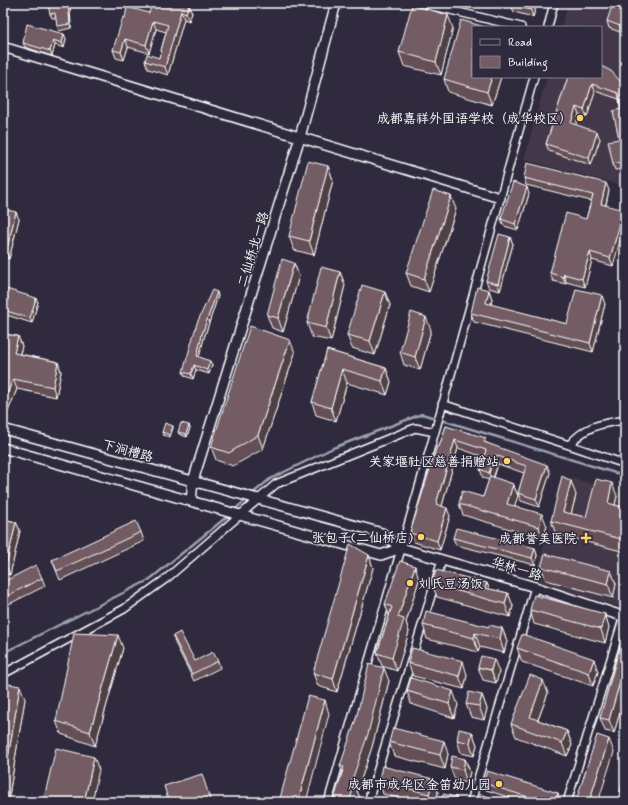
<svg xmlns="http://www.w3.org/2000/svg" width="628" height="805" viewBox="0 0 628 805" font-family="Mynerve,'LXGW WenKai TC',sans-serif">
<style>
.built{fill:#433948}
.lines{fill:none;stroke-linecap:round;stroke-linejoin:round}
.stream{stroke:#99a4b3;stroke-width:2.5}
.minor-casing{stroke:#fff;stroke-width:10}
.tertiary-casing{stroke:#fff;stroke-width:12}
.minor{stroke:#2f2a3d;stroke-width:7}
.tertiary{stroke:#2f2a3d;stroke-width:9}
.wall{fill:#634f55;stroke:#fff}
.shaded-wall{fill:#504045;stroke:#fff}
.building{fill:#735c63;stroke:#fff}
.poi-dot{fill:#ffd166;stroke:#2f2a3d;stroke-width:1.5}
.labels{text-anchor:middle;stroke-width:3;stroke-linejoin:round;paint-order:stroke}
.poi-label{font-size:13px;fill:#fff;stroke:#2f2a3d;text-anchor:end}
.street-label{font-size:13px;fill:#fff;stroke:#2f2a3d}
</style>
<rect width="100%" height="100%" fill="#2f2a3d"/>
<filter id="ink" filterUnits="userSpaceOnUse"><feTurbulence type="fractalNoise" baseFrequency=".025" numOctaves="2"/><feDisplacementMap in="SourceGraphic" scale="8" xChannelSelector="R" yChannelSelector="G"/><feConvolveMatrix kernelMatrix="1 2 1 2 8 2 1 2 1" color-interpolation-filters="sRGB"/></filter>
<g filter="url(#ink)">
<path class="built" d="M568,3H625V186L524,160L547,77H601V27H561Z
M563,476L625,493V608L534,583Z"/>
<g class="lines">
<path class="stream" d="M252,494L270,479L333,448L422,414L625,476
M233,511L247,499
M3,653L149,580L229,515"/>
<g class="minor-casing">
<path id="minor" d="M430,6L442,8L521,27
M548,27L554,3
M442,404L569,445L625,464
M569,445C587,425 600,424 625,420
M3,674L124,609L167,578L276,484L415,428L435,432
M328,802L436,428L534,77
M370,802V795L442,560
M471,802L535,587
M567,802L624,616"/>
</g>
<g class="tertiary-casing">
<path id="tertiary" d="M3,47L500,198
M3,429L382,533L401,548L535,587L625,617
M3,448L381,555L401,548
M191,501L193,481L300,137L336,3"/>
</g>
<use href="#minor" class="minor"/>
<use href="#tertiary" class="tertiary"/>
</g>
<path class="wall" d="M512,3H537L533,17L514,12L511,5Z
M625,3V26L623,33L609,28L607,21Z
M189,5L192,13L189,21L184,19L168,75L148,69L145,61L159,58L166,32L156,29L149,53L128,47L124,60L116,58L113,50L125,18Z
M70,6L71,28L59,31L57,26L56,18H52L50,14Z
M453,28L441,75L404,66L399,52Z
M64,34L66,39L64,48L55,45L52,56L25,47L23,43Z
M501,77L492,105L448,92L444,79Z
M568,77L620,81L625,80V169L615,170L613,164L619,139L621,109L619,99L595,91L587,117L579,114L575,125L600,139L591,165L549,151L546,144Z
M328,166L333,180L314,255L294,250L289,236Z
M524,178L609,190L606,205L613,266L592,260L585,287L566,282V284L553,281L550,273L586,219L591,201L526,185Z
M529,194L518,230L504,226L501,219Z
M456,209L429,292L411,286L406,273Z
M19,219L9,259L3,258V224Z
M510,237L513,244L500,291L489,288L486,281Z
M294,263L299,276L283,332L272,328L267,315Z
M340,272L345,285L331,341L312,337L307,323Z
M3,288L38,302L32,323L3,314Z
M489,290L492,299L491,305L567,324L605,304L593,352L474,322L471,313Z
M385,292L390,305L375,355L352,348L347,335Z
M218,296L204,338L199,357L212,365L209,374L196,370L193,379L185,376L183,372Z
M431,330L420,370L404,365L400,352Z
M3,334L18,336L22,346L20,354L58,362L61,372L56,397L17,389L6,416L3,415Z
M327,350L386,368L391,382L387,395L347,383L336,421L316,415L312,402Z
M295,353L263,449L233,466L216,460L211,447Z
M189,425L190,428L187,437L179,434L178,432Z
M173,426V428L170,437L163,435L162,432Z
M446,426L487,443L550,473L539,507L521,501L518,493L524,473L498,464L494,478L513,484L518,496L514,506L547,526L543,539L463,515L459,504L483,497L489,480L483,478L480,469L484,457L458,448L442,506L450,516L440,550L414,542L410,533Z
M576,495L571,514L586,517L617,496L615,505L625,508V552L556,534L551,521Z
M3,519L16,522L20,531L10,575L3,573Z
M141,532L144,541L60,580L52,560Z
M453,538L535,548L537,555L535,565L456,545Z
M369,555L373,568L337,692L318,686L313,673Z
M541,567L611,571L616,584L613,598L546,580Z
M42,578L45,586L3,607V582Z
M419,580L406,622L409,632L397,671L382,666L377,653L389,615L385,604Z
M487,583L489,589L508,593L513,606L510,617L437,597L432,584Z
M530,610L605,614L609,627L605,643L534,624Z
M423,625L489,627L502,628L507,641L504,653L480,647L478,652L427,639Z
M625,628V694L614,733L605,731L600,718Z
M173,636L195,661H218L220,668L194,681L175,643Z
M123,648L95,746L61,734L56,721Z
M517,648L598,672L593,686L522,662Z
M408,663L467,675L464,689L413,676Z
M478,667L499,672L496,683L483,680Z
M389,681L372,747L357,791L360,798L343,773L340,766Z
M3,683L25,699L8,802H3Z
M407,691L458,705L454,718L411,704Z
M548,693L538,720L567,731L572,745L567,756L516,737L511,724Z
M482,695L487,709L484,720L471,717L466,704Z
M472,732L477,745L474,756L461,753L457,740Z
M389,742L448,754L445,769L394,756Z
M465,759L470,772L467,783L455,780L450,767Z
M379,781L438,792L436,802H415L383,794Z
M483,783L558,793L560,800V802H524L486,790Z"/>
<path class="shaded-wall" d="M68,3L70,6L71,28L70,24Z
M533,3H537L533,17L531,10Z
M189,5L192,13L189,21L186,13Z
M181,11L184,19L168,75L165,67Z
M625,12V26L623,33L620,26Z
M448,15L453,28L441,75L436,62Z
M153,21L156,29L149,53L146,45Z
M64,34L66,39L64,48L62,43Z
M125,39L128,47L124,60L121,52Z
M53,40L55,45L52,56L50,51Z
M492,77H501L492,105L487,92Z
M592,84L595,91L587,117L584,110Z
M576,107L579,114L574,130L571,123Z
M597,132L600,139L591,165L589,158Z
M328,166L333,180L314,255L309,241Z
M606,183L609,190L604,212L601,204Z
M527,187L529,194L518,230L515,224Z
M451,196L456,209L429,292L424,279Z
M624,210L625,214V223L613,266L610,258Z
M16,212L19,219L9,259L6,252Z
M510,237L513,244L500,291L498,284Z
M590,252L592,260L585,287L582,279Z
M294,263L299,276L283,332L278,318Z
M340,272L345,285L331,341L326,328Z
M564,274L566,282V284L563,277Z
M489,290L492,299L489,312L486,303Z
M217,292L218,296L204,338L198,361L197,356L202,334Z
M385,292L390,305L375,355L370,341Z
M602,295L605,304L593,352L590,343Z
M36,298L38,302L32,323L30,318Z
M426,317L431,330L420,370L415,357Z
M18,336L22,346L17,363L14,353Z
M290,340L295,353L263,449L258,435Z
M210,361L212,365L209,374L207,370Z
M58,362L61,372L56,397L53,387Z
M194,365L196,370L193,379L191,374Z
M386,368L391,382L387,395L382,381Z
M342,369L347,383L336,421L331,408Z
M13,379L17,389L6,416L3,407V405Z
M189,425L190,428L187,437L186,434Z
M455,440L458,448L440,513L436,504Z
M495,455L498,464L492,481L489,473Z
M547,465L550,473L539,507L536,499Z
M571,481L576,495L568,525L563,512Z
M612,483L617,496L612,517L608,503Z
M513,484L518,496L511,516L507,504Z
M447,508L450,516L440,550L437,541Z
M542,514L547,526L543,539L539,527Z
M16,522L20,531L10,575L6,566Z
M535,548L537,555L535,565L532,558Z
M369,555L373,568L337,692L333,679Z
M415,566L419,580L406,622L409,632L397,671L392,658L398,617Z
M611,571L616,584L613,598L608,584Z
M487,583L492,596L490,601L485,588Z
M508,593L513,606L510,617L505,604Z
M605,614L609,627L605,643L601,629Z
M502,628L507,641L504,653L500,639Z
M475,633L480,647L478,652L474,638Z
M118,635L123,648L95,746L90,732Z
M494,659L499,672L496,683L491,670Z
M594,659L598,672L593,686L589,673Z
M463,661L467,675L464,689L459,676Z
M625,664V694L614,733L609,720Z
M384,668L389,681L372,747L357,791L360,798L358,802H349L351,783Z
M543,680L548,693L534,730L530,717Z
M20,686L25,699L8,802H7L3,792V788Z
M453,691L458,705L454,718L449,704Z
M482,695L487,709L484,720L479,706Z
M325,700L329,714L306,802H298Z
M567,731L572,745L567,756L562,743Z
M472,732L477,745L474,756L470,743Z
M609,739L614,752L598,802H589Z
M444,741L448,754L445,769L440,755Z
M94,757L99,770L92,802H84Z
M465,759L470,772L467,783L463,770Z
M433,779L438,792L436,802H432L429,794Z
M558,793L560,800V802H555Z
M456,797L458,802H454Z"/>
<path class="building" d="M58,3H68L70,24L57,26L55,13L50,14L48,5Z
M152,3H182L189,5L186,13L181,11L165,67L145,61L147,54L159,58L168,25L153,21L146,45L125,39L121,52L113,50L123,17L125,18L127,7L149,13Z
M512,3H533L531,10L511,5Z
M613,3H625V12L620,26L607,21Z
M412,5L448,15L436,62L399,52Z
M461,20L485,27H473V77H492L487,92L444,79Z
M27,24L64,34L62,43L53,40L50,51L23,43Z
M601,66L611,71L620,81L625,80V161L613,164L608,141L619,139L613,111L621,109L618,93L592,84L584,110L576,107L571,123L597,132L589,158L546,144L568,77H601Z
M308,161L328,166L309,241L289,236Z
M527,163L606,183L601,204L624,210L610,258L590,252L582,279L564,274L563,277L550,273L566,213L586,219L593,195L524,178Z
M513,182L527,187L515,224L501,219Z
M433,190L451,196L424,279L406,273Z
M7,210L16,212L6,252H3V224Z
M499,234L510,237L498,284L486,281Z
M282,259L294,263L278,318L267,315Z
M321,267L340,272L326,328L307,323Z
M362,285L385,292L370,341L347,335Z
M477,287L489,290L486,303L567,324L576,289L602,295L590,343L471,313Z
M3,288L36,298L30,318L3,310Z
M212,290L217,292L202,334L197,356L210,361L207,370L194,365L191,374L183,372L197,323Z
M411,312L426,317L415,357L400,352Z
M250,326L290,340L258,435L229,453L211,447Z
M3,334L18,336L14,353L58,362L53,387L13,379L3,405Z
M327,350L386,368L382,381L342,369L331,408L312,402Z
M165,423L173,426L170,435L162,432Z
M181,423L189,425L186,434L178,432Z
M446,426L486,438L484,442L547,465L536,499L518,493L526,466L495,455L489,473L480,469L486,450L455,440L436,504L447,508L437,541L410,533L437,446L439,447Z
M490,476L513,484L507,504L542,514L539,527L459,504L462,491L483,497Z
M562,476L571,481L563,512L586,517L596,479L612,483L608,503L625,508V540L551,521Z
M3,519L16,522L6,566L3,565Z
M136,521L141,532L57,571L52,560Z
M456,528L535,548L532,558L453,538Z
M350,544L369,555L333,679L313,673Z
M545,554L611,571L608,584L541,567Z
M400,561L415,566L398,617L404,619L392,658L377,653L392,607L385,604Z
M36,565L42,578L3,598V582Z
M436,570L487,583L485,588L508,593L505,604L432,584Z
M534,595L605,614L601,629L530,610Z
M426,611L489,627V625L502,628L500,639L475,633L474,638L423,625Z
M625,628V664L609,720L600,718Z
M180,632L195,661L213,652L218,661L192,674L173,636Z
M74,633L118,635L90,732L56,721Z
M522,634L594,659L589,673L517,648Z
M412,648L463,661L459,676L408,663Z
M481,656L494,659L491,670L478,667Z
M369,664L384,668L368,734L351,783L355,784L349,802H333L344,767L340,766L356,719Z
M530,675L543,680L530,717L567,731L562,743L511,724Z
M411,678L453,691L449,704L407,691Z
M3,683L20,686L3,788Z
M469,692L482,695L479,706L466,704Z
M308,696L325,700L298,802H279Z
M393,728L444,741L440,755L389,742Z
M459,729L472,732L470,743L457,740Z
M597,735L609,739L589,802H580L576,801Z
M56,748L94,757L84,802H43Z
M452,756L465,759L463,770L450,767Z
M382,766L433,779L429,794L379,781Z
M487,771L558,793L555,802H544L483,783Z
M202,774L211,802H169L164,786Z
M625,775V802H617Z
M443,794L456,797L454,802H441Z
M479,794L497,799L496,802H477Z"/>
</g>
<g class="poi-dot">
<circle cx="580" cy="118" r="4"/>
<circle cx="507" cy="461" r="4"/>
<circle cx="421" cy="537" r="4"/>
<path d="M584 532h4v4h4v4h-4v4h-4v-4h-4v-4h4z"/>
<circle cx="410" cy="583" r="4"/>
<circle cx="499" cy="784" r="4"/>
</g>
<g class="labels">
<g class="poi-label">
<text x="572" y="123">成都嘉祥外国语学校（成华校区）</text>
<text x="499" y="466">关家堰社区慈善捐赠站</text>
<text x="413" y="542">张包子(二仙桥店)</text>
<text x="577" y="543">成都誉美医院</text>
<text x="418" y="588" text-anchor="start">刘氏豆汤饭</text>
<text x="491" y="789">成都市成华区金笛幼儿园</text>
</g>
<g class="street-label">
<text transform="translate(252 249) rotate(-73)" y="5">二仙桥北一路</text>
<text transform="translate(128 450) rotate(15)" y="5">下涧槽路</text>
<text transform="translate(517 568) rotate(17)" y="5">华林一路</text>
</g>
</g>
<rect width="628" height="805" fill="none" stroke="#2f2a3d" stroke-width="16"/>
<rect x="8" y="8" width="612" height="789" fill="none" stroke="#fff" stroke-width="1.5" filter="url(#ink)"/>
<rect x="472" y="26" width="130" height="52" fill="#2f2a3d" stroke="#827f8b"/>
<rect x="480" y="39" width="20" height="6" fill="#2f2a3d" stroke="#827f8b"/>
<text x="508" y="46" font-size="12" fill="#ffffff">Road</text>
<rect x="480" y="56" width="20" height="12" fill="#735c63" stroke="#827f8b"/>
<text x="508" y="66" font-size="12" fill="#ffffff">Building</text>
</svg>
